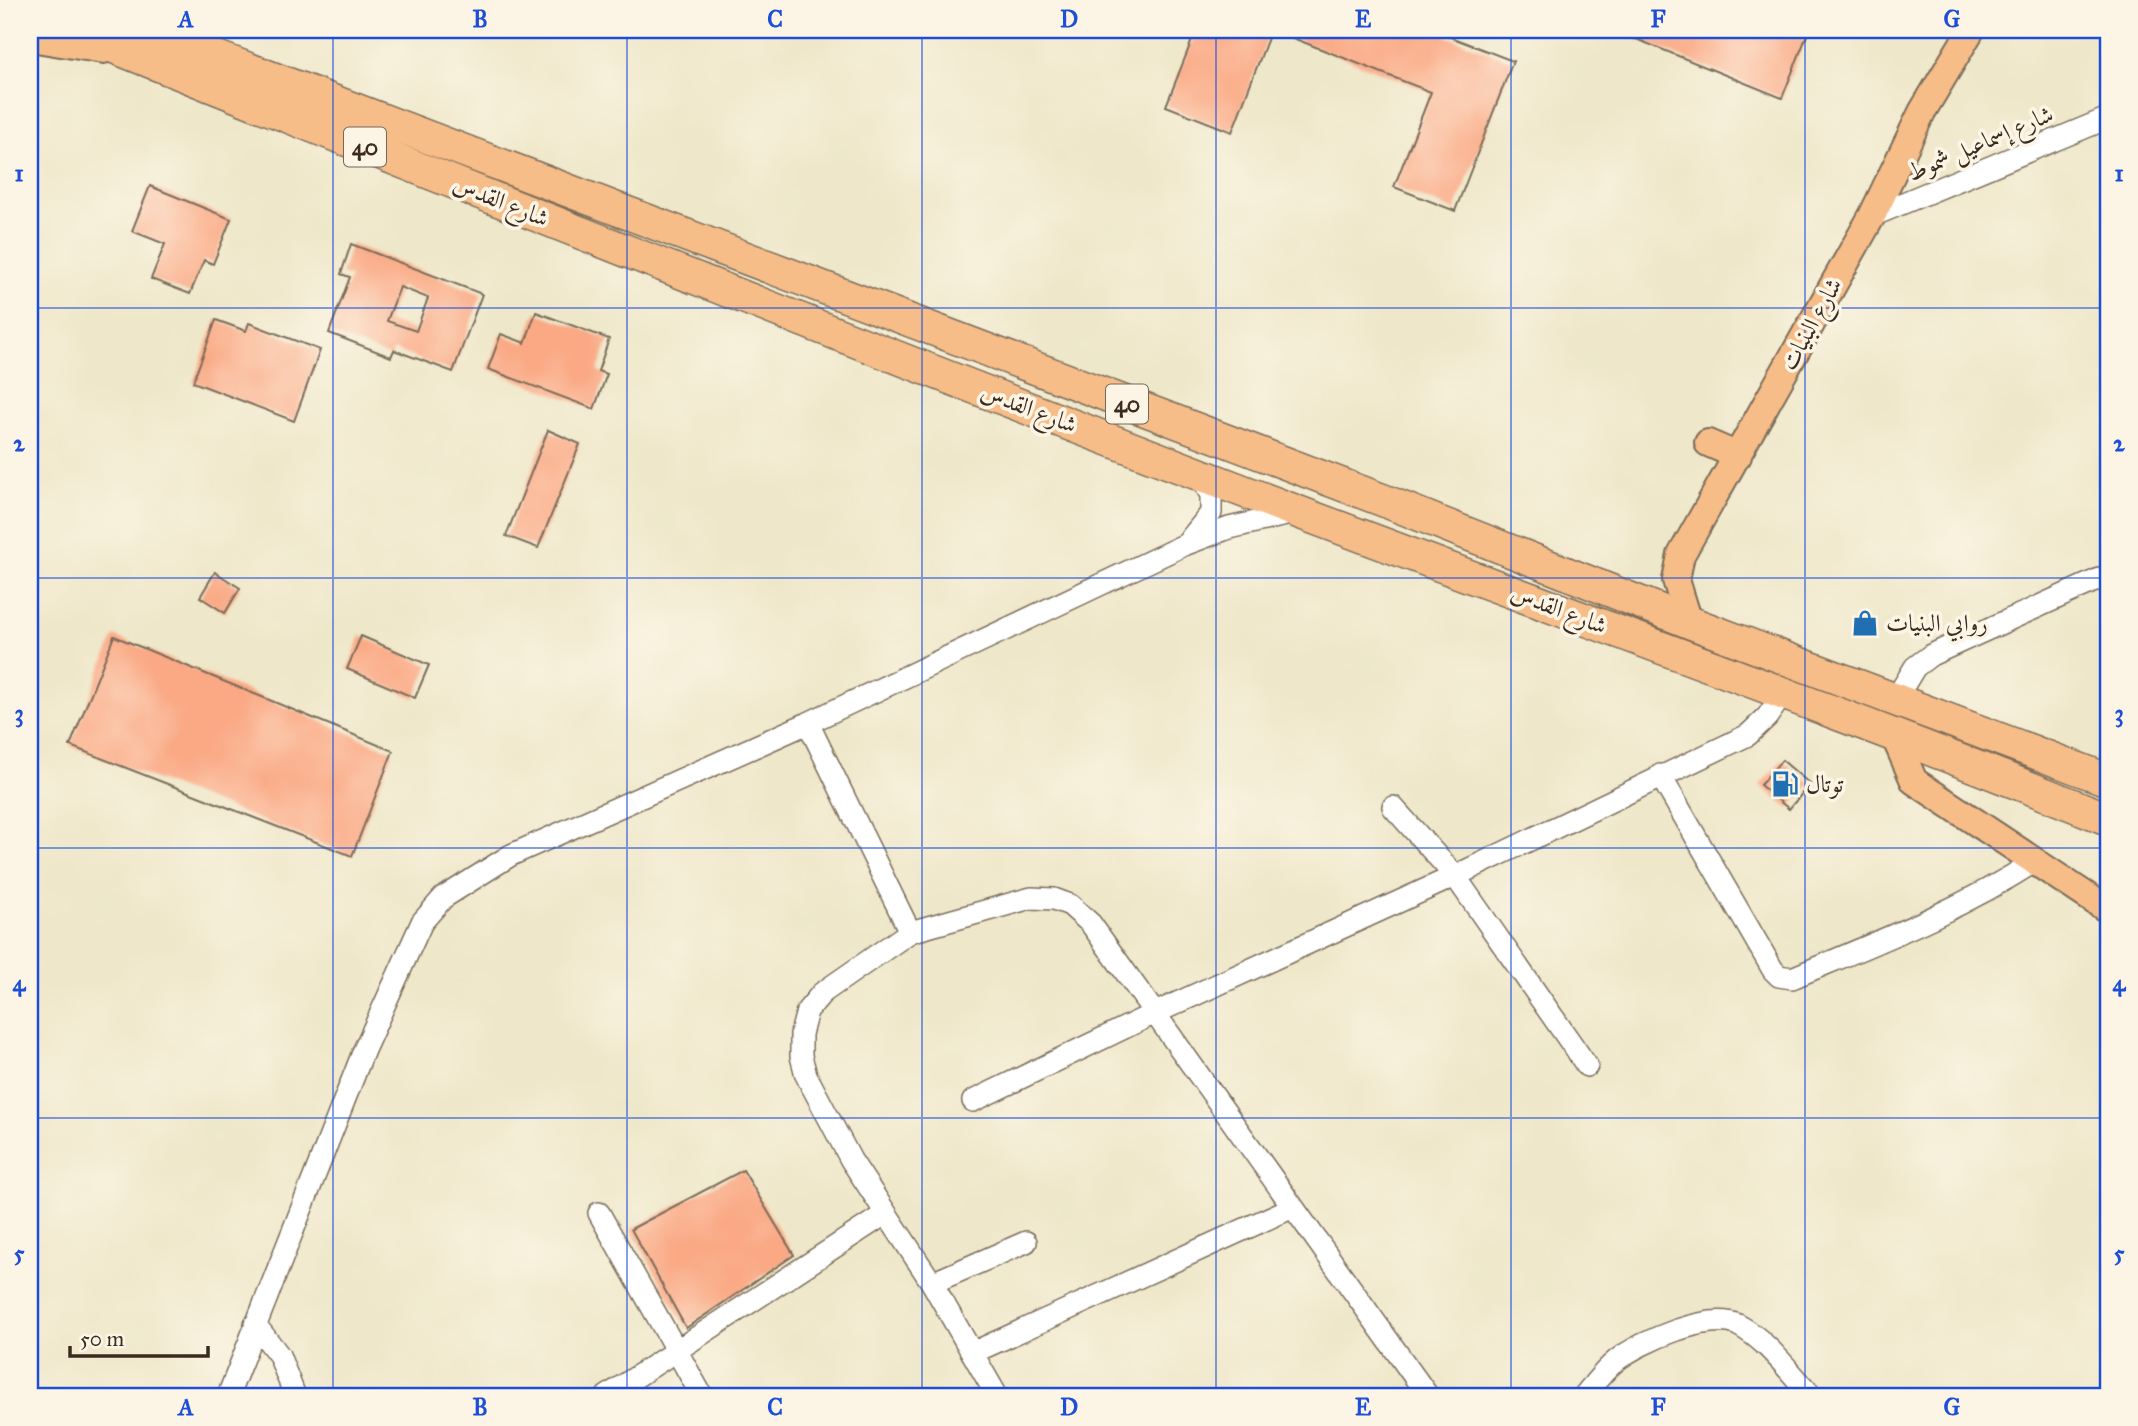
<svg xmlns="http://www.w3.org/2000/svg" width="2138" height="1426" viewBox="0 0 2138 1426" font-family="'IM FELL Great Primer',Amiri,serif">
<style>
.building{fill:#faa984;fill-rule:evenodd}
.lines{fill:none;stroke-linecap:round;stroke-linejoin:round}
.minor-casing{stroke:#7a6c5a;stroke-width:24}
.major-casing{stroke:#7a6c5a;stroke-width:30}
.highway-casing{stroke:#7a6c5a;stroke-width:35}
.minor{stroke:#fff;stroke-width:21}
.major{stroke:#f7bd88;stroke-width:26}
.highway{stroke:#f7bd88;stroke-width:32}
.grid{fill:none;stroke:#1d4ed8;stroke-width:2;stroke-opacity:0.55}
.labels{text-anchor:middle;stroke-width:7;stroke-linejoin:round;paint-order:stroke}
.shield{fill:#fcf5e5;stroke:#75675a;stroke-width:2}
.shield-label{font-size:23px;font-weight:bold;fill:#3b2a1e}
.street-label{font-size:24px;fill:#3b2a1e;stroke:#fcf5e5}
.poi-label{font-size:24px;fill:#3b2a1e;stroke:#fcf5e5;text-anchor:start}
.neatline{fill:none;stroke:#1d4ed8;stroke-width:2.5}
.grid-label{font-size:23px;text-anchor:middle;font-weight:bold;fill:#1d4ed8}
</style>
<rect width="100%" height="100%" fill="#fcf5e5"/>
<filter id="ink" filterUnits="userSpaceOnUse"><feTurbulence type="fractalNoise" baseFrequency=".0143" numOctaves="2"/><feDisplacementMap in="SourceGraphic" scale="14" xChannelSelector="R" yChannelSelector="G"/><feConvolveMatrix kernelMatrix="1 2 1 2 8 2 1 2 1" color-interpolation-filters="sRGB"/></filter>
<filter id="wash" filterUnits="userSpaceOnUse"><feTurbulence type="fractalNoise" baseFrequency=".00686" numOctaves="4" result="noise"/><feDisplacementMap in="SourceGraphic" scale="28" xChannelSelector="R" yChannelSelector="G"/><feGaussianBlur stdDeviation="1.57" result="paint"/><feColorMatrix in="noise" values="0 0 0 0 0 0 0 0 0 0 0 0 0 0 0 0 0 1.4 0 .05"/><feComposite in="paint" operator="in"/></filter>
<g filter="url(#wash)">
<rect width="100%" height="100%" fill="#eee7c9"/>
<g id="blocks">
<path class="building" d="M1196,30H1271L1232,132L1166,106Z
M1432,30L1513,61L1455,211L1394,187L1431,92L1275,31Z
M1614,30H1809L1782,98Z
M150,186L231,219L213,264L204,260L190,294L151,279L165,244L132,231Z
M351,244L482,294L453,372L394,350L391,357L329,333L350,277L341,274ZM400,287L428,298L416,331L387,321Z
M536,312L609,339L598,371L607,374L594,409L488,369L501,334L525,343Z
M216,320L246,331L249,323L320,350L294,421L193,382Z
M548,430L580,444L538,548L506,536Z
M215,572L240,588L225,613L200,597Z
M114,636L393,751L352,856L70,746Z
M361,636L429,665L415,698L347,669Z
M1782,760L1810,784L1789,809L1760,785Z
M743,1170L794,1255L686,1328L631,1229Z"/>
</g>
</g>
<g filter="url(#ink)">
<use href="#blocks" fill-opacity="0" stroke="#7a6c5a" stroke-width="2"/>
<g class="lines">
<g class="minor-casing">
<path id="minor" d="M1872,216L2108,118
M1190,539L1211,513V495L1199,474
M1895,700L1915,667L1931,655L2108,575
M808,723L910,932
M1660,775L1773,970L1779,976L1792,978C1875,943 1958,911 2034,862
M1393,807L1455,876L1587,1066
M973,1101L1153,1014L1455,876L1748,735L1767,717L1783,694
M599,1213L702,1396
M932,1283L1026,1242
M255,1324L279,1355L295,1396
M972,1353L1291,1208
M228,1396L364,1050L422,922L443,898L511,855L808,723L1184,545L1229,528L1295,513
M607,1396L885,1214
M997,1396L932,1283L851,1160L806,1075L801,1056V1034L807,1011L822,993L910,932L1031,898L1054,899L1070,905L1091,924L1428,1396
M1584,1396C1594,1384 1604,1370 1617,1360C1640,1342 1710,1311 1738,1325C1767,1340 1790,1373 1812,1396"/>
</g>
<g class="major-casing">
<path id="major" d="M30,38L104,50
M1708,443L1738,456
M1689,622L1676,580L1681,555L1872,216L1922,112L1971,30
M1893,733L1914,781L2108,910"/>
</g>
<g class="highway-casing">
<path id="highway" d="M71,30C465,187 860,345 1256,496C1540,604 1826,706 2108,819
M146,30L1385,501L1689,622L2108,780"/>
</g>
<use href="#minor" class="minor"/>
<use href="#major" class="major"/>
<use href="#highway" class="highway"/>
</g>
</g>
<path class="grid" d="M333,30V1396M627,30V1396M922,30V1396M1216,30V1396M1511,30V1396M1805,30V1396M30,308H2108M30,578H2108M30,848H2108M30,1118H2108"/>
<defs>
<g id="shop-bare" transform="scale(2.1)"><path d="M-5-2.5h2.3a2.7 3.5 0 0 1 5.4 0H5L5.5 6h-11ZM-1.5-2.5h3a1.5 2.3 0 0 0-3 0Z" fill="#1f6fb2" stroke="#fcf5e5" stroke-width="2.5" paint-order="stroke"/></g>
<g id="fuel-bare" transform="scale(2.1)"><path d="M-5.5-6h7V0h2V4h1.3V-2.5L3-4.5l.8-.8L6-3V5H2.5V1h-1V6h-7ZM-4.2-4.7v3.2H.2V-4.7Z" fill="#1f6fb2" stroke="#fcf5e5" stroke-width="2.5" paint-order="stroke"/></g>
</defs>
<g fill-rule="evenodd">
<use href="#shop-bare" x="1865" y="623"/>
<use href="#fuel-bare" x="1785" y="784"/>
</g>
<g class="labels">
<g class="shield">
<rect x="344" y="127.5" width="42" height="39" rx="5"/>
<rect x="1106" y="384.5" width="42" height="39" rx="5"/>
</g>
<g class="shield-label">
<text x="365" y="155">40</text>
<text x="1127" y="412">40</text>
</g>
<g class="street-label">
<text transform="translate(1980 143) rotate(-23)" y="8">شارع إسماعيل شموط</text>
<text transform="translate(501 201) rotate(22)" y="8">شارع القدس</text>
<text transform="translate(1811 324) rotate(-61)" y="8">شارع البنيات</text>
<text transform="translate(1029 408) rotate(21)" y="8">شارع القدس</text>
<text transform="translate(1559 609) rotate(21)" y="8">شارع القدس</text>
</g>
<g class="poi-label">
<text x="1886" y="631">روابي البنيات</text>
<text x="1806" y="792">توتال</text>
</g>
</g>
<rect width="2138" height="1426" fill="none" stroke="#fcf5e5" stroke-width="77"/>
<path d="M70 1346v10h138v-10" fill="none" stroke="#3b2a1e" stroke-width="3.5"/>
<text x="80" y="1346" font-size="21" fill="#3b2a1e" stroke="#fcf5e5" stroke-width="5" paint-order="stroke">50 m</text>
<rect x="38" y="38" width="2062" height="1350" class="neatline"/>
<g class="grid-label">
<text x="186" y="27">A</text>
<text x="480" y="27">B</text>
<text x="775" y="27">C</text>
<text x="1069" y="27">D</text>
<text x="1363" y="27">E</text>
<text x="1658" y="27">F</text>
<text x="1952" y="27">G</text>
<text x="19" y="181">1</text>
<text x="2119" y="181">1</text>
<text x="19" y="451">2</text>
<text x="2119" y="451">2</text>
<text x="19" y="721">3</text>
<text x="2119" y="721">3</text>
<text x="19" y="991">4</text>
<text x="2119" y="991">4</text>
<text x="19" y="1261">5</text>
<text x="2119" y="1261">5</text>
<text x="186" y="1415">A</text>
<text x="480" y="1415">B</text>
<text x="775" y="1415">C</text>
<text x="1069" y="1415">D</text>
<text x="1363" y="1415">E</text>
<text x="1658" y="1415">F</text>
<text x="1952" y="1415">G</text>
</g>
</svg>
